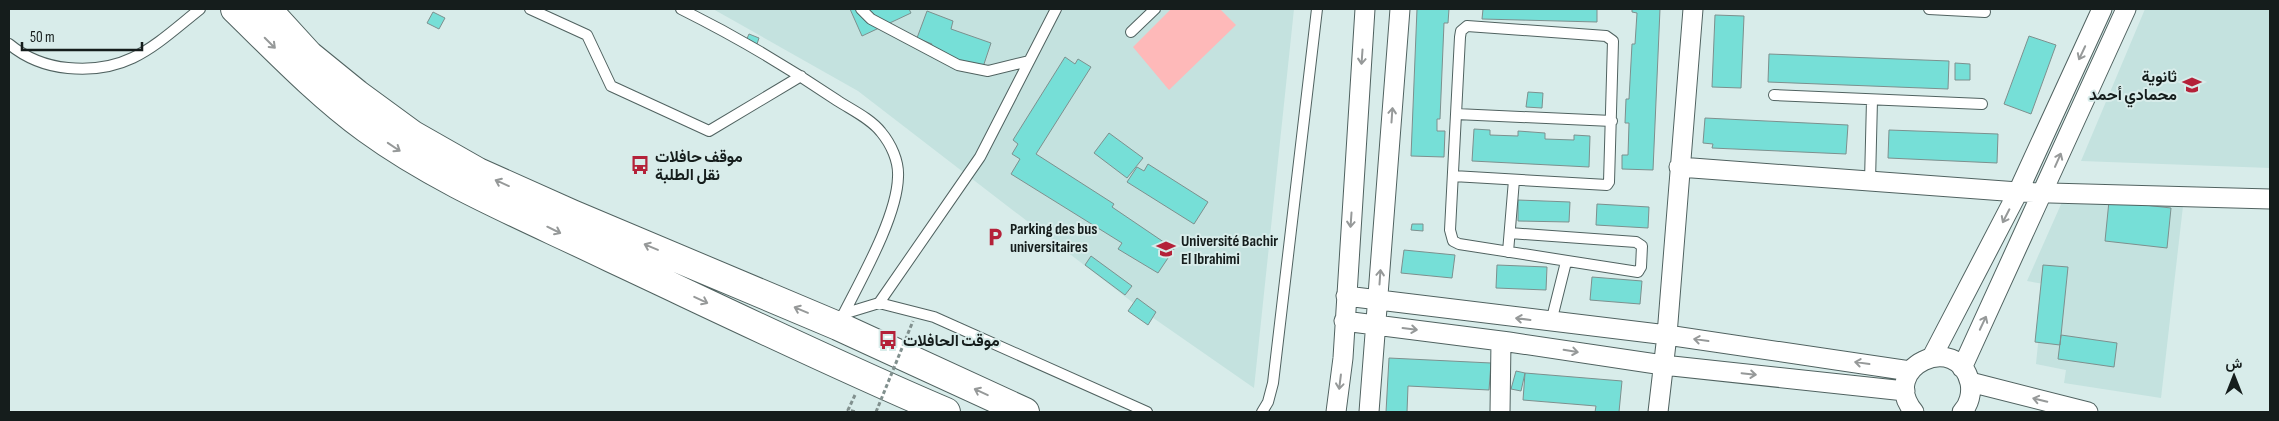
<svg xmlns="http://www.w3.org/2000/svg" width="2279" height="421" viewBox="0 0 2279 421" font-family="'Sofia Sans Condensed',Vazirmatn,sans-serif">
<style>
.built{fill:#c4e2df}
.green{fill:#feb9b9}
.building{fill:#76dfd7;stroke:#7d908e}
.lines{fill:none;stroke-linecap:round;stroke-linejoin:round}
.lane-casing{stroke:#506260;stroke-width:12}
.street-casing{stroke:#506260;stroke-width:21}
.secondary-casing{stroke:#506260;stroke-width:30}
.path{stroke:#81908e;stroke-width:3;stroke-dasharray:4 2.5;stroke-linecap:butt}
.lane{stroke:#fff;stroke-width:10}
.street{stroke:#fff;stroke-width:19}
.secondary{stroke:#fff;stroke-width:28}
.path-bridge{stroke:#81908e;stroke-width:3;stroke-dasharray:4 2.5;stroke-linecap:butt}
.oneway{stroke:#969999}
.labels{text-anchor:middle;stroke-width:4;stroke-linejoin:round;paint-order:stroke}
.poi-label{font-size:16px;font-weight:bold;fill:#151d1c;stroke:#d8ecea;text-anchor:start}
</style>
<rect width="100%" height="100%" fill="#d8ecea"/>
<path class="built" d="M713,9H1294L1254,388L1149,315L858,91Z
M2145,9H2270V168L2081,161Z
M2062,202L2183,206L2161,398L2064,383L2066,370L2036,364L2044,284L2027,281Z"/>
<path class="green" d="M1171,9H1220L1236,25L1169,90L1133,47Z"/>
<path class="building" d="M850,9H909L911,13L862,36Z
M1417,9H1449L1448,23H1444L1440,119H1437V131H1445L1444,157L1411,156Z
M1483,9H1597V22L1482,19Z
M1632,9H1660L1653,170L1622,169V155H1628L1629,123H1625L1626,99H1629L1632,44H1635L1637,13L1632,12Z
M927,11L953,21L951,29L991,43L981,73L929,54L932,44L917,38Z
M433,12L445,18L439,29L427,23Z
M1715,15L1744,16L1741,88L1712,87Z
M749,34L759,38L756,47L745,43Z
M2029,36L2056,45L2031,114L2004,104Z
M1769,54L1949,61L1948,89L1768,82Z
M1065,57L1075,64L1078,59L1091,67L1036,154L1114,204L1112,207L1174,249L1158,273L1118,249L1122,243L1011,174L1020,159L1012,154L1018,144L1013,140Z
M1955,63L1970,64V80H1955Z
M1528,92L1543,93L1542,108L1526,107Z
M1705,118L1848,125L1846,154L1712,148L1713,144L1703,143Z
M1474,129L1490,130V135L1518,136V131L1545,133V139L1574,140V135L1590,136L1589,167L1472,161Z
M1889,130L1998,134L1997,163L1888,158Z
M1109,133L1143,158L1127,178L1094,153Z
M1148,164L1208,202L1194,224L1127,182L1137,167L1144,171Z
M1518,200L1570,202L1569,222L1518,221Z
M2109,201L2171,208L2167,248L2105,241Z
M1597,204L1649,207L1648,228L1596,225Z
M1412,224H1423V231L1411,230Z
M1404,250L1455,255L1452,278L1401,273Z
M1091,256L1132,286L1125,295L1085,265Z
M1497,265L1547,267L1546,290L1496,288Z
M2043,265L2068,267L2060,345L2035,342Z
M1592,277L1642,281L1640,304L1590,300Z
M1137,298L1156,312L1148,325L1128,311Z
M2061,335L2117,343L2114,367L2058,359Z
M1389,358L1491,363L1489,390L1408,386L1407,412H1386Z
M1516,371L1525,373L1521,391L1511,389Z
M1525,373L1622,381L1619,412H1595L1596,406L1523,400Z"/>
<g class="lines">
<g class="lane-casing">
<path id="lane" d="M530,9L587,35L611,86L709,131L801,76
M681,9C735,36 788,67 838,101C852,110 871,119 881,132C891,144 899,161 898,177C897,219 857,286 838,325
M861,9L871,19L958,65L988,71L1029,61
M1929,9L1985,12
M1131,32L1155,9
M9,44C26,58 46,66 68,68C129,74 156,44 200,9
M1774,95L1982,104
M1456,114L1612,121
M1453,176L1607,185L1609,182L1613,41L1606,36L1467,26L1461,31L1460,37L1450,230L1453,241L1459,244L1638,272L1641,267L1642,246L1636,242L1510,233
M1870,181L1872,100
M1508,252L1514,180
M879,303L934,317L1147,412
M843,314L879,303L980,157L1056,9
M1551,322L1566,262
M1262,412L1268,402L1273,383L1317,9"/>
</g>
<g class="street-casing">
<path id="street" d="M1679,167L2018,192L2270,199
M1346,296L1667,335L1910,371
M1344,321L1509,342L1663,365L1905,391
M1932,357L2018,192L2102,9
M1962,368L2126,9
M1970,382L2088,412
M1336,412L1343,358L1365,9
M1369,412L1400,9
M1500,412L1501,341
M1658,412L1667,335L1693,9
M1914,412C1877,367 1958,330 1970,383C1972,393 1969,405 1962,412"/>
</g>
<g class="secondary-casing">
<path id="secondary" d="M235,9C277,50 319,94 367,129C441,183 529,218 611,258C722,310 833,364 946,412
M267,9L309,55L357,94L413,135L478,172L572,214L838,326L1025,412"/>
</g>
<path class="path" d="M855,395L848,410L856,412"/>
<use href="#lane" class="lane"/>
<use href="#street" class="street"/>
<use href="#secondary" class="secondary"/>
<path class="path-bridge" d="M876,412L913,321"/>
</g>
<defs><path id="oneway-shaft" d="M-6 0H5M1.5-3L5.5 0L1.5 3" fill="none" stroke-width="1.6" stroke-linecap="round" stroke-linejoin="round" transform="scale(1.25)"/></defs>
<g class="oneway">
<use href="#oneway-shaft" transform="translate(270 43) rotate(45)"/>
<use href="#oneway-shaft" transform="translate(2082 53) rotate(115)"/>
<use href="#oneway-shaft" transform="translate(1362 57) rotate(94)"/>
<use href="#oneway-shaft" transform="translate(1392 115) rotate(-86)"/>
<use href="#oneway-shaft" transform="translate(394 147) rotate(34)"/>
<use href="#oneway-shaft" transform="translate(2058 160) rotate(-66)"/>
<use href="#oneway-shaft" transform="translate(502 183) rotate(-156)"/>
<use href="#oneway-shaft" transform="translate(2006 216) rotate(117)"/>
<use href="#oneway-shaft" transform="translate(1351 220) rotate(94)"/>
<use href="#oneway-shaft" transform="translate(554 230) rotate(26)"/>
<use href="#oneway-shaft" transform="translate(651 247) rotate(-157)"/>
<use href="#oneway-shaft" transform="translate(1380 277) rotate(-86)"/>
<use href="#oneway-shaft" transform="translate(701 300) rotate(25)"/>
<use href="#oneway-shaft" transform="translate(801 310) rotate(-157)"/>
<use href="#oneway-shaft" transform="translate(1523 319) rotate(-173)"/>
<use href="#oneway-shaft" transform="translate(1983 323) rotate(-65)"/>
<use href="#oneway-shaft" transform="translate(1410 329) rotate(7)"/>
<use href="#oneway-shaft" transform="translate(1701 340) rotate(-172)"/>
<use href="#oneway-shaft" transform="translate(1571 351) rotate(9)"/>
<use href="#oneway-shaft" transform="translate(1862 363) rotate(-172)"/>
<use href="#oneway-shaft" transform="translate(1749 374) rotate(6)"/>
<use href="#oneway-shaft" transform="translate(1340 382) rotate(97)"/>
<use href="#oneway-shaft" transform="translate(981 392) rotate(-155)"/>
<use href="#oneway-shaft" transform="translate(2040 400) rotate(-166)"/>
</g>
<defs>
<g id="school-bare" transform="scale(1.5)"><path d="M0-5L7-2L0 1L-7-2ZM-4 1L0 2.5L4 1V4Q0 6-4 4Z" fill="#b42139" stroke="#d8ecea" stroke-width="2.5" paint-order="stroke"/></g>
<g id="bus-bare" transform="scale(1.5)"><path d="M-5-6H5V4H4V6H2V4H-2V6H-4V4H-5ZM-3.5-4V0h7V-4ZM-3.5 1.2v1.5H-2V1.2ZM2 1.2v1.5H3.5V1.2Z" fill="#b42139" stroke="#d8ecea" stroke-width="2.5" paint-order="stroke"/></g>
<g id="parking-bare" transform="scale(1.5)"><path d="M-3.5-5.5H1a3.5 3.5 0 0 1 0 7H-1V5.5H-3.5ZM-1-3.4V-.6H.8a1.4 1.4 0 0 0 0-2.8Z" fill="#b42139" stroke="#d8ecea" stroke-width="2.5" paint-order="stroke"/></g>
<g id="university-bare" transform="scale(1.5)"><path d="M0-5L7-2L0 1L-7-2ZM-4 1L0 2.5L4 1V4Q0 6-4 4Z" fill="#b42139" stroke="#d8ecea" stroke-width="2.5" paint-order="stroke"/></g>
</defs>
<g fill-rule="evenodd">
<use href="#school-bare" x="2192" y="85"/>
<use href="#bus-bare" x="640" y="165"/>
<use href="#parking-bare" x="995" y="237"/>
<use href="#university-bare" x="1166" y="249"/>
<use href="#bus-bare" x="888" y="340"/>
</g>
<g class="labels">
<g class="poi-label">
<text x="2177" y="82" text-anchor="end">ثانوية<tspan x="2177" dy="18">محمادي أحمد</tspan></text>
<text x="655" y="162">موقف حافلات<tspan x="655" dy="18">نقل الطلبة</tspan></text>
<text x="1010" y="234">Parking des bus<tspan x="1010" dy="18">universitaires</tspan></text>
<text x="1181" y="246">Université Bachir<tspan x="1181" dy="18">El Ibrahimi</tspan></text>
<text x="903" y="346">موقت الحافلات</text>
</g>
</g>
<rect width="2279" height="421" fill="none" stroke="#151d1c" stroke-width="20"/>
<g transform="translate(2234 376)" stroke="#d8ecea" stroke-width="4" paint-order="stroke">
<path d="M0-4L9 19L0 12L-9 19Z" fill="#151d1c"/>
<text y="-8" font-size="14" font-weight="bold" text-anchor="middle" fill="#151d1c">ش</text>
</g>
<path d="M22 42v8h120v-8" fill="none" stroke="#151d1c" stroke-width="2.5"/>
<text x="30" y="42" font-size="15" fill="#151d1c" stroke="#d8ecea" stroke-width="4" paint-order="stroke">50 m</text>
</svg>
